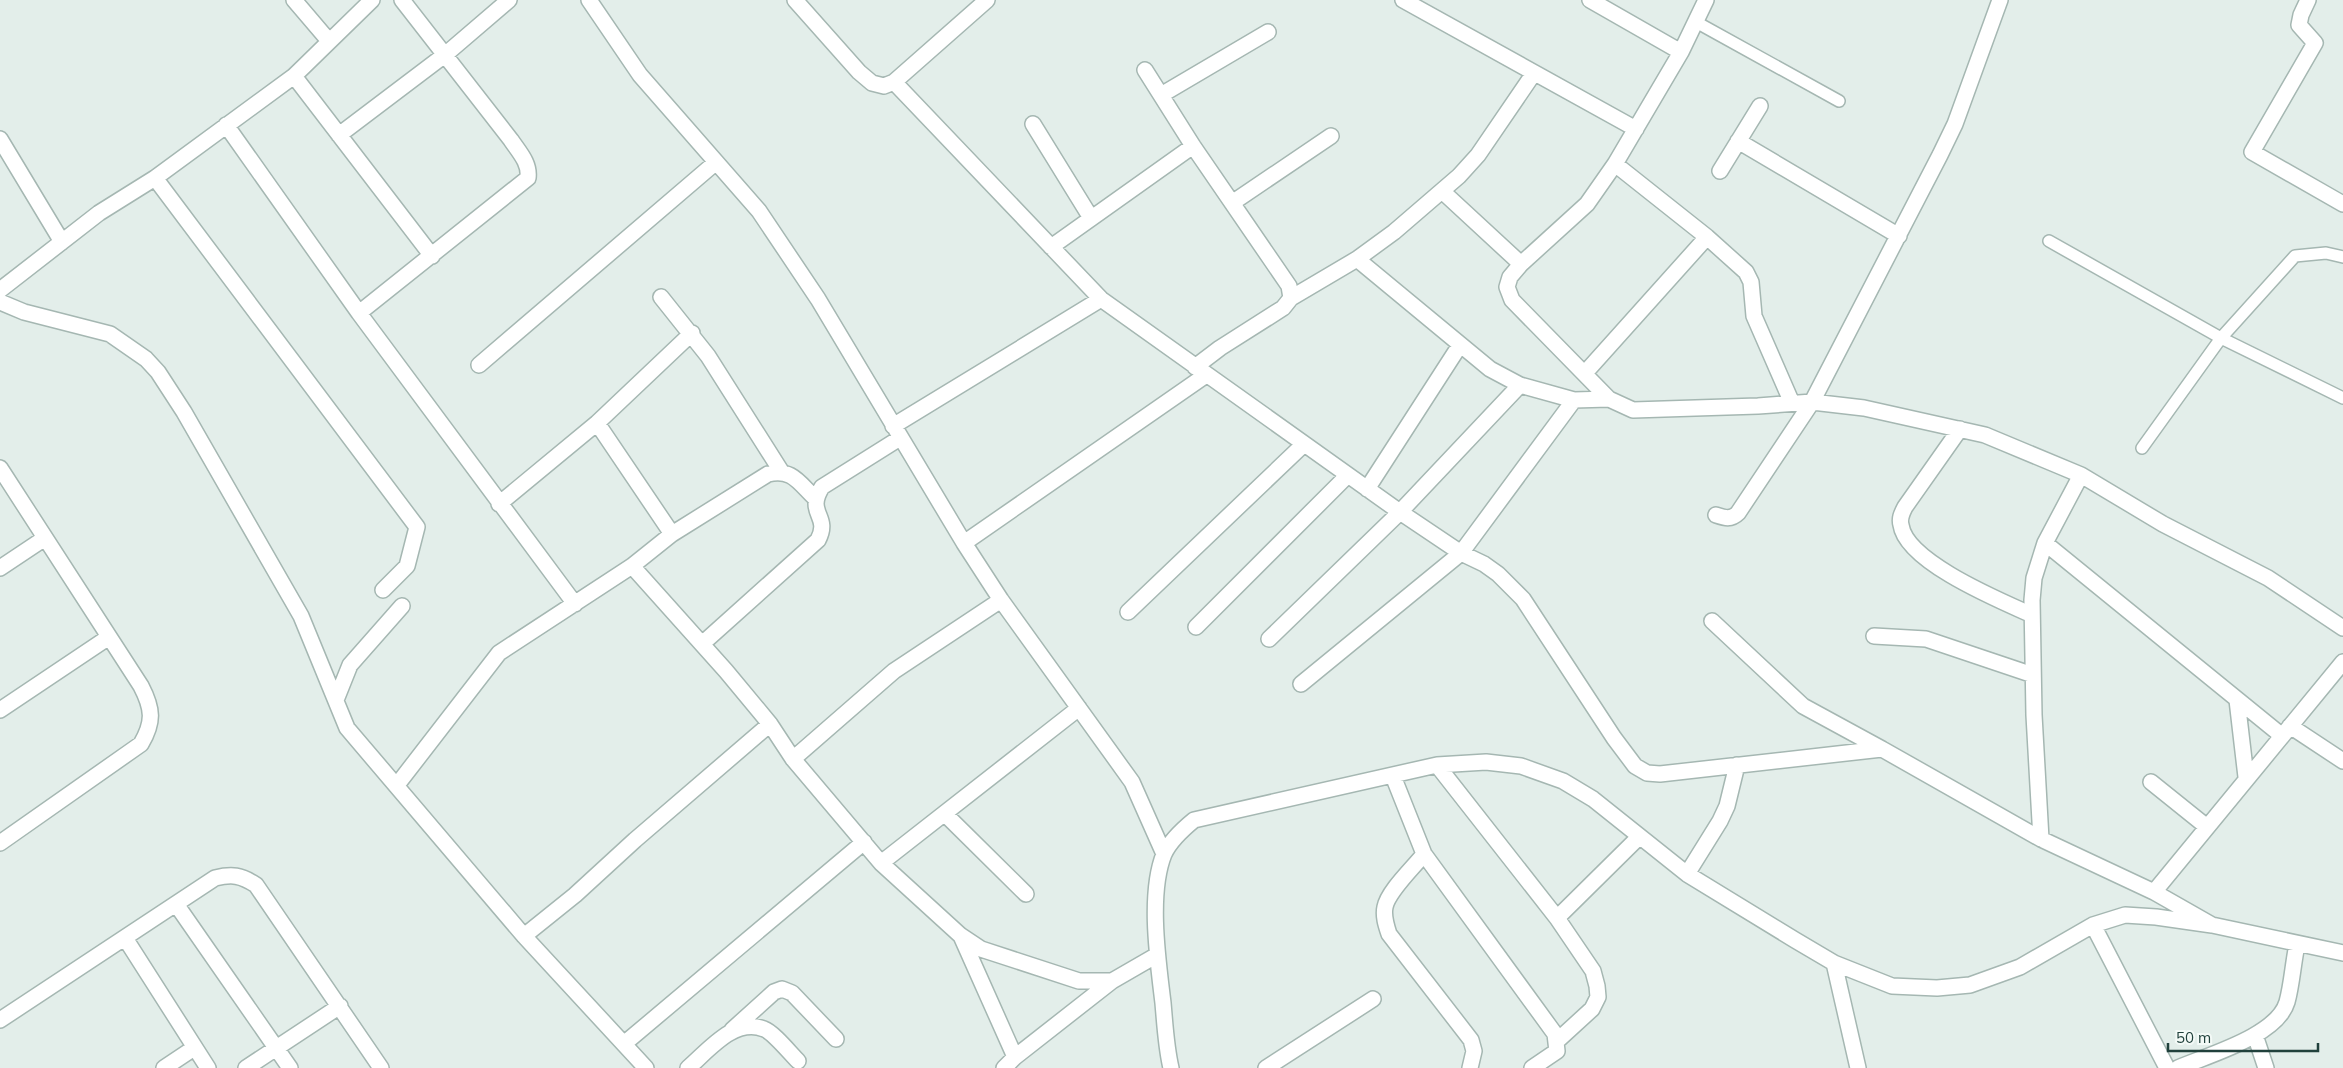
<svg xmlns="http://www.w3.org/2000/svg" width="2343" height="1068" viewBox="0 0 2343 1068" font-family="Mulish,sans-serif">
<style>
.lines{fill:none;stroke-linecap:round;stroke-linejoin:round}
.lane-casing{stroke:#a5b7b2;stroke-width:14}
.street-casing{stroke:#a5b7b2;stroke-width:18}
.lane{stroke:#fff;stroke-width:11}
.street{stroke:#fff;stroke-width:15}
</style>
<rect width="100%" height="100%" fill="#e3eeea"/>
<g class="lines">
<g class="lane-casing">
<path id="lane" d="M1696,22L1839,101
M2049,241L2221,338L2343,398
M2142,448L2221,338L2295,256L2326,253L2343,257"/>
</g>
<g class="street-casing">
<path id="street" d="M294,0L329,41
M589,0L640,75L759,211L818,299L964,543L1001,600L1132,782L1164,854
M795,0L859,72L872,83L884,86L894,82L987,0
M1403,0L1636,129
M1590,0L1681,52
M1706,0L1681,52L1615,164L1587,204L1521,264L1510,277L1507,287L1512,300L1609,399L1633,410L1758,406L1812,402L1864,408L1985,435L2081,475L2045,543L2034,578L2032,600L2034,715L2041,839
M2308,0L2301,15L2299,25L2315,43L2252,152L2343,204
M1145,70L1193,146L1289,286L1291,298L1283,308L1220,348L1195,367
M294,76L432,256
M894,82L1101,299L1400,512L1461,553L1484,564L1498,574L1523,599L1614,738L1635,766L1647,773L1660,774L1882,749L2041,839L2154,892L2212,925
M1161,95L1268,32
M1033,124L1091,218
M226,125L359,313L575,604
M339,135L446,54L509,0
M0,139L62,242
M1738,141L1899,236
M1615,164L1707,237L1746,272L1751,282L1754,316L1792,403
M1720,171L1760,106
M155,178L417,527L407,566L383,590
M1442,191L1521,264
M1232,203L1331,136
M1051,247L1193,146
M1357,259L1490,369L1520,385L1574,400L1609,399
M0,290L99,213L155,178L294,76L372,0
M661,297L708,356L781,471
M1291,298L1357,259L1394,232L1459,176L1478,155L1534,73
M0,302L24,312L110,334L146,359L158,372L184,412L301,616L347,728L524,936L646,1068
M359,313L528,178C530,163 519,152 511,140L402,0
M479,365L715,163
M1585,373L1707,237
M597,423L672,534
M893,426L1101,299
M1960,429L1905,507C1902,513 1899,518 1901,525C1906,562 2001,601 2032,615
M0,468L141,686C153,709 154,722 141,744L0,843
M2081,475L2163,524L2268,578L2343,628
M1367,489L1460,345
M499,504L597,423L692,333
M1716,515C1725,518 1731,520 1738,513L1812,402L1940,155L1955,124L2000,0
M964,543L1206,375
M2045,543L2281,735
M632,566L726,671L770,724L793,759L881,863L960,935L981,949L1079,981H1112
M0,568L45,538
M1128,612L1303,445
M1712,621L1803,706L1882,749
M1196,627L1348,475
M1874,636L1926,639L2033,675
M1269,639L1400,512L1520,385
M702,644L818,540C831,515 805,514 822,487L900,438
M1301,684L1461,553L1574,400
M336,700L350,665L402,606
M2237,700L2246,777
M0,710L109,637
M2290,726L2343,761
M793,759L894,671L1001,600
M1437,765L1557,918L1593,971L1597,986L1598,997L1592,1009L1557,1041
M1393,776L1424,854L1555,1034L1557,1051L1532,1068
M2151,782L2207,827
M397,785L499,653L632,566L672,534L768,474C792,468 799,483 815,498
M945,814L1026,894
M1424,854C1414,867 1388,891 1385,907C1383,916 1386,925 1389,934L1471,1040L1474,1051L1470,1068
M881,863L1079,708
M1687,874L1720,821L1727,806L1737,765
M2154,892L2343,662
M176,904L290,1068
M1557,918L1639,837
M2093,925L2167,1068
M524,936L575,895L635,840L770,724
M961,936L1015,1057
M125,938L208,1068
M1834,963L1858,1068
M0,1020L215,878C232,874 241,875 256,885L381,1068
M732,1030L774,992L782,989L792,993L836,1039
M2255,1035L2266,1068
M625,1043L864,842
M164,1068L194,1048
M246,1068L340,1006
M688,1068C708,1051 734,1017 764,1029C773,1032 790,1053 798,1061
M1004,1068L1015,1057L1112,981L1157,955
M1171,1068C1166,1047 1165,1025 1163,1003C1158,961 1148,894 1164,854C1170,841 1183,829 1194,820L1437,765L1486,762L1521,766L1563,781L1593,799L1687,874L1795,940L1834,963L1892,986L1937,988L1970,985L2020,967L2093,925L2125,915L2156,917L2212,925L2343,953
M1266,1068L1373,999
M2178,1068C2208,1055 2277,1036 2287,1002C2292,984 2293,963 2297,945"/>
</g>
<use href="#lane" class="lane"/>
<use href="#street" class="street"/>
</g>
<path d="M2168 1043v8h150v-8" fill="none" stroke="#21413c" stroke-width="2.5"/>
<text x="2176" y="1043" font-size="15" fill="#21413c" stroke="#f4faf7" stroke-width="4" paint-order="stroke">50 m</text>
</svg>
